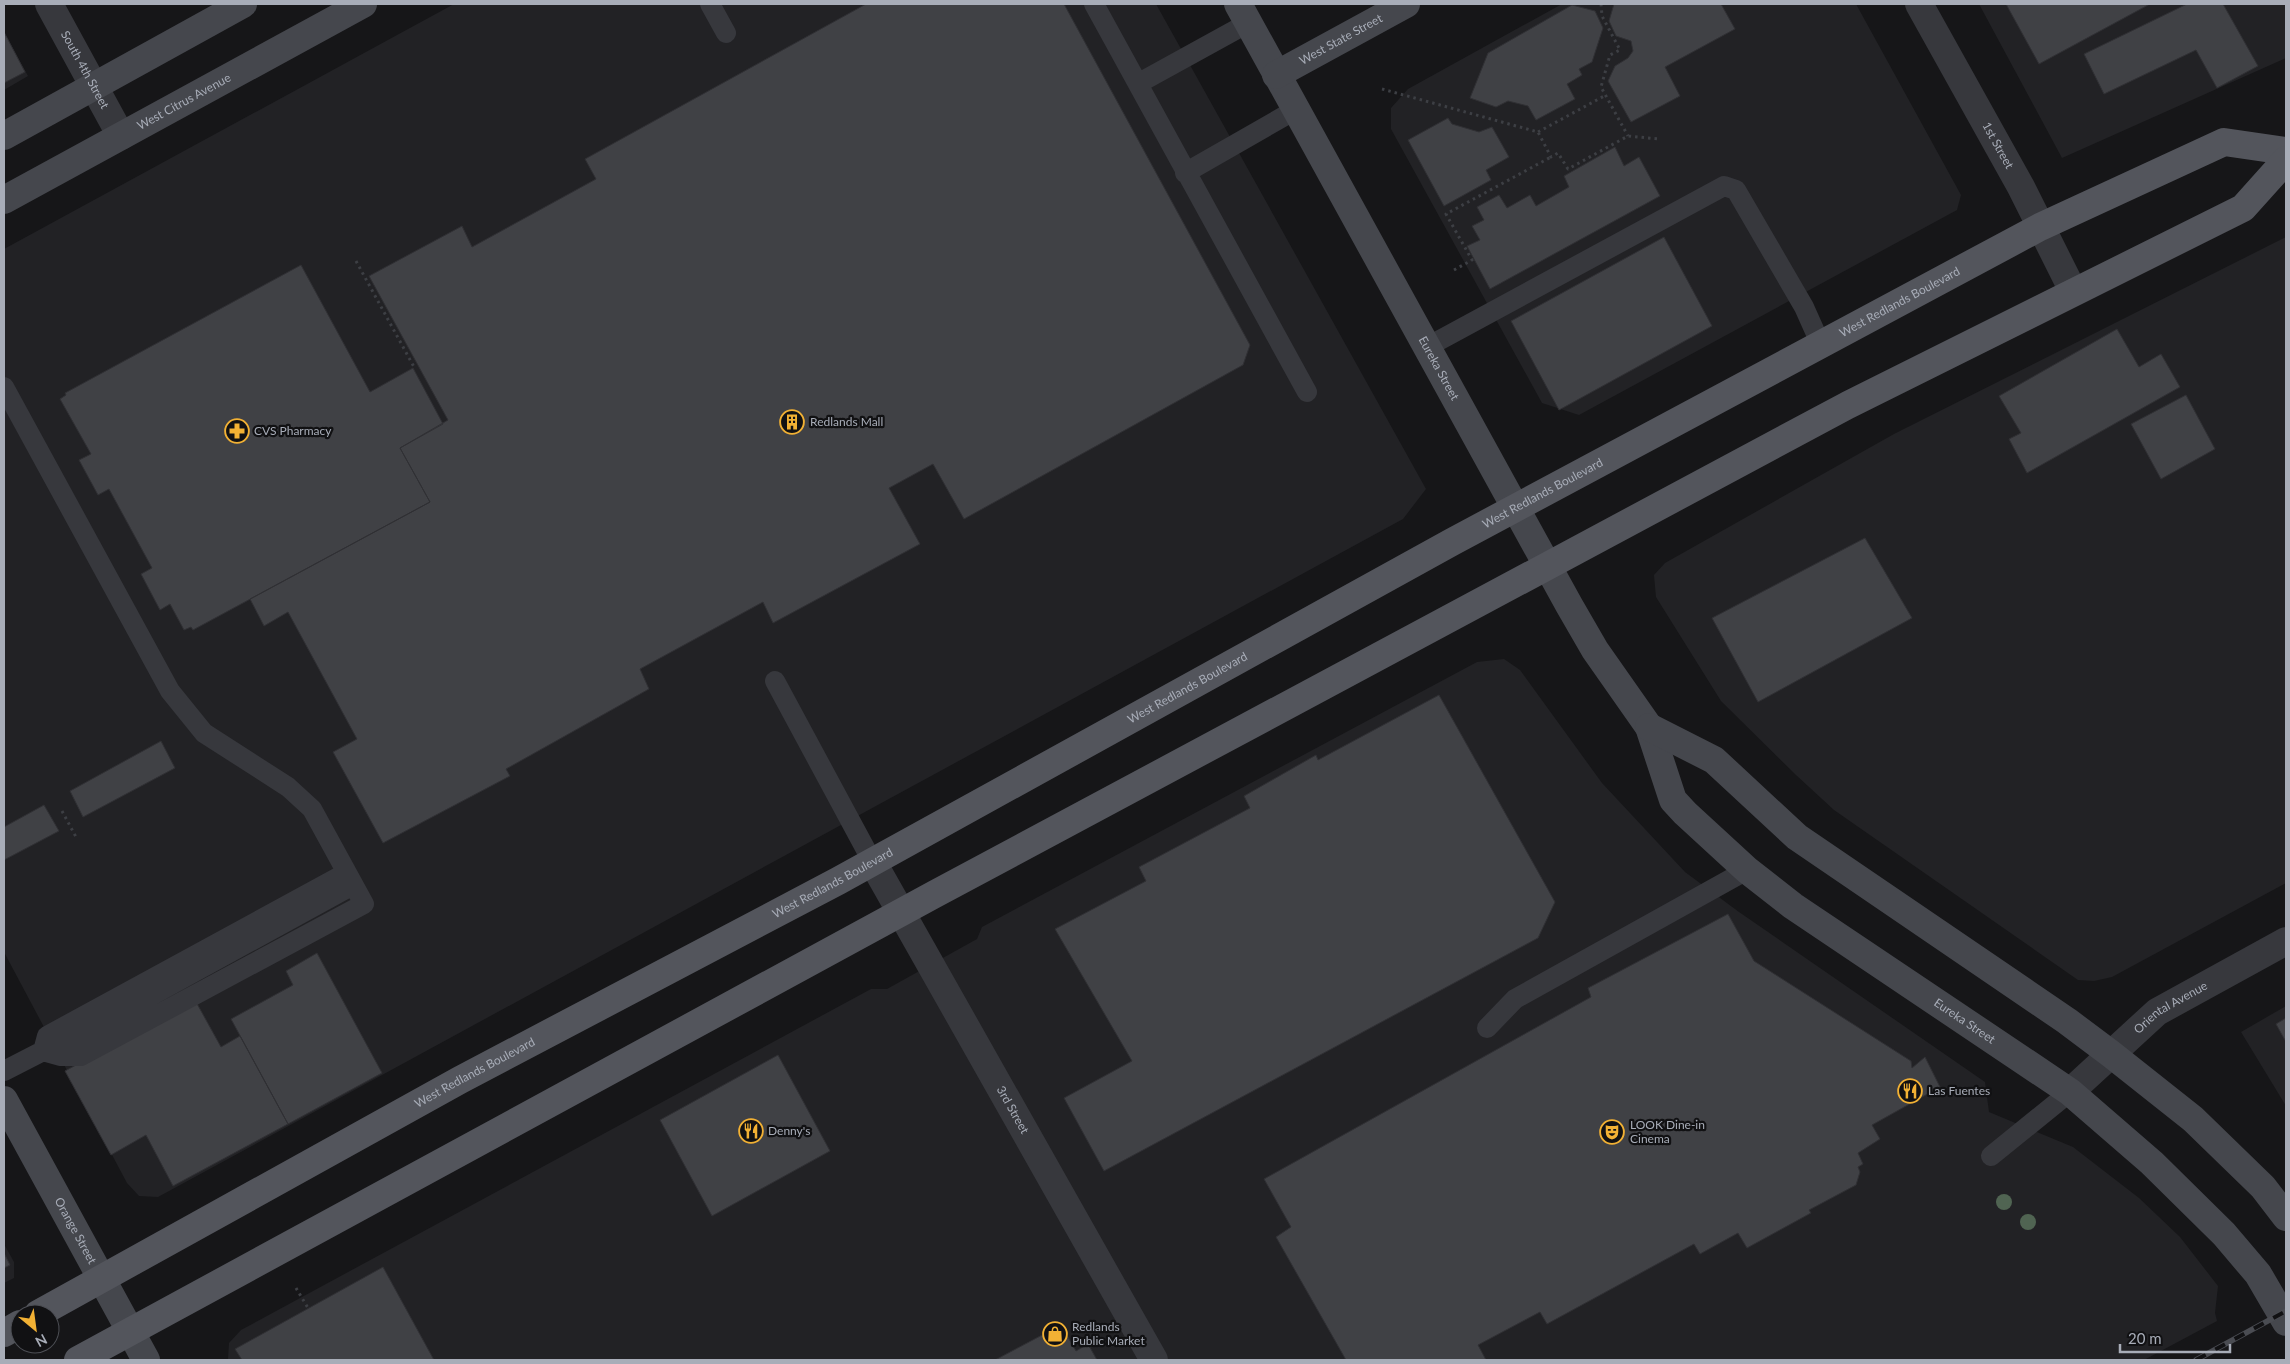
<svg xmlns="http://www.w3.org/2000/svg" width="2290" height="1364" viewBox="0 0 2290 1364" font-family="Lato,sans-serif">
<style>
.built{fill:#222225}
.building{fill:#404145;stroke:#303034}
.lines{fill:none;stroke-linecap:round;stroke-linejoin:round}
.path{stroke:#3d3f44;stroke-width:3;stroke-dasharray:2.5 4;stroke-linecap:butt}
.lane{stroke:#37383d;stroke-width:20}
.street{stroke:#37383d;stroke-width:28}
.secondary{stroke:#45474d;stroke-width:28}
.primary{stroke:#53555c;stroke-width:28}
.rail-casing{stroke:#4a4c52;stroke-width:5.5}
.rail{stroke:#111113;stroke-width:4;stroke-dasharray:11;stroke-linecap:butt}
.tree{fill:#506452}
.labels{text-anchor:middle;stroke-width:4.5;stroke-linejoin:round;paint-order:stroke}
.street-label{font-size:12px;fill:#a8adb8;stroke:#111113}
.poi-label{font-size:12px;fill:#a8adb8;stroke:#111113;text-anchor:start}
</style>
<rect width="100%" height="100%" fill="#161618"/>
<path class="built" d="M454,4H1156L1426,489L1403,519L158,1197L139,1196L127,1183L4,952V249Z
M1562,4H1856L1961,195L1957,210L1579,415L1542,403L1391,129V108L1408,89Z
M1979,4H2286V58L2062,158Z
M4,32L28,76L4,90Z
M2286,237V883L2112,977L2094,981L2078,980L1834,810L1796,775L1721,701L1656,597L1654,575L1665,563L1894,434Z
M1504,659L1520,670L1602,783L1685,872L1739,912L1985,1082L1989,1112L2073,1147L2139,1198L2180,1237L2218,1286L2215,1313L2217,1321L2144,1360L228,1359L229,1343L241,1330L871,989H887L977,939L982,927L1477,662Z
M2286,1006V1106L2241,1032Z
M4,1244L14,1262V1278L4,1283Z"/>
<path class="building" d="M866,4H1064L1250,345L1243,365L964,519L933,464L889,488L920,544L773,623L763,602L640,669L649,689L506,769L510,776L383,843L333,752L357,739L288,612L264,626L250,599L430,502L400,448L448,420L369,276L462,226L472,247L596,179L585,159Z
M1614,4H1721L1735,29L1665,67L1680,96L1631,122L1608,81L1615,66L1628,58L1633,51L1631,41L1616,36L1609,21Z
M2006,4H2150L2039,64Z
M2187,4H2223L2258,66L2217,88L2196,50L2104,94L2084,54Z
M1572,5L1595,11L1603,28L1592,62L1579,69L1582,75L1567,84L1575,99L1536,120L1528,106L1508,101L1496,107L1470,98L1488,53Z
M4,32L25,72L4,83Z
M1448,118L1452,124L1479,132L1492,127L1509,157L1486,170L1491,180L1444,206L1408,140Z
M1615,147L1624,166L1639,157L1660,196L1490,289L1467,246L1480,240L1472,226L1484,220L1477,207L1499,195L1507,208L1530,195L1536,206L1569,187L1564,176Z
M1664,237L1712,326L1559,410L1511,321Z
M301,265L370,392L413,368L443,424L400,448L430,502L193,630L191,627L184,630L170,604L160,610L141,574L152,568L109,489L98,495L79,460L91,454L60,399L66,395L65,393Z
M2117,329L2139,367L2161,354L2180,387L2027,473L2009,439L2021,433L1999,396Z
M2186,395L2215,449L2161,479L2131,424Z
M1865,538L1912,618L1758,702L1712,618Z
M1439,695L1555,902L1538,938L1104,1171L1064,1098L1132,1061L1055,929L1146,881L1139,867L1250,808L1244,796L1316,755L1318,760Z
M161,741L175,768L83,817L70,791Z
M44,805L59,831L4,860V827Z
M1728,914L1754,961L1911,1061L1912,1068L1925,1057L1940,1087L1872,1125L1880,1139L1858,1153L1863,1164L1858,1167L1860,1172L1856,1185L1809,1210L1811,1213L1747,1248L1738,1233L1700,1254L1694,1244L1547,1324L1540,1312L1478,1345L1486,1360H1346L1276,1237L1291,1227L1264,1179L1591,997L1588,988Z
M317,953L382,1073L288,1124L231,1019L293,985L286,971Z
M195,1000L221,1047L240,1036L288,1124L173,1186L146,1135L111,1155L65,1071Z
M2286,1018V1042L2276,1024Z
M778,1055L830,1151L712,1216L660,1120Z
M4,1253L10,1265L4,1268Z
M383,1267L434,1360H242L235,1349Z
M1061,1325L1076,1351L1088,1344L1097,1360H995Z"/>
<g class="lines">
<path class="path" d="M1601,4L1602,16L1620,50L1610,55L1601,87L1628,136
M1382,89L1538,132L1551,157L1558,153L1568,169L1628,136L1659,139
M1538,132L1606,95
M356,261L414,367
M1454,270L1472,260L1446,214L1551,157
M62,811L76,837
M296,1288L308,1308"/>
<path class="lane" d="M710,4L726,33
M1094,4L1307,392
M1139,83L1248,23
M1185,173L1295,110
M1427,347L1724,186L1736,190L1804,307L1821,345
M4,387L170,691L204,733L288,787L312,809L364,904L81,1056H61L43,1051L4,1071
M775,681L872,861
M1487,1028L1515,999L1747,870
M55,1046L83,1033L353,885
M43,1051L47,1036L346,873
M1991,1156L2070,1092"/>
<g class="street">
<path id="s1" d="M49,4L121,136"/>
<path id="s2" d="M1919,4L2021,187L2073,291"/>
<path id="s3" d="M872,861L1154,1360"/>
<path id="s4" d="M2070,1092L2157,1012L2286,941"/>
</g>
<g class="secondary">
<path id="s5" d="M1238,4L1569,605L1595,650L1649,727L1673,800L1685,813L1747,870L1793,906L2070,1092L2152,1163L2224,1234L2258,1274L2286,1322"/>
<path id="s6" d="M1276,75L1406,4"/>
<path d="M4,136L243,4"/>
<path id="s7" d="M4,200L363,4"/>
<path d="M1649,727L1714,760L1797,837L2067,1021L2111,1054L2193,1119L2263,1187L2286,1217"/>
<path id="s8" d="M4,1100L146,1360"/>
</g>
<g class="primary">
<path id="s9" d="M38,1314L460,1080L838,881L1452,542L2040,227L2224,142L2286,151"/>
<path d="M4,1333L20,1324"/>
<path d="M78,1360L935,894L1848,405L2243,208L2286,160"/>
</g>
<g class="rail-casing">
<path id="rail" d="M2196,1360L2286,1311"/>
</g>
<use href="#rail" class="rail"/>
</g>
<g class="tree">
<circle cx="2004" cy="1202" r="8"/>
<circle cx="2028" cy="1222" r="8"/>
</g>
<defs>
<g id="building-ring" transform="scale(1.25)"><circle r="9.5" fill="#111113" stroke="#f2b134" stroke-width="1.5"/><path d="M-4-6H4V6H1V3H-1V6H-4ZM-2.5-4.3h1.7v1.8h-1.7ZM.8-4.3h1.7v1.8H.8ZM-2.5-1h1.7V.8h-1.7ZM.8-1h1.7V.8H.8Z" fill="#f2b134"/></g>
<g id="pharmacy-ring" transform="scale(1.25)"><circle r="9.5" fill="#111113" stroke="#f2b134" stroke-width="1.5"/><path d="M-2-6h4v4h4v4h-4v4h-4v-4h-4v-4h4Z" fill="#f2b134"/></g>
<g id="restaurant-ring" transform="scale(1.25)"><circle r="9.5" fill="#111113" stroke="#f2b134" stroke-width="1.5"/><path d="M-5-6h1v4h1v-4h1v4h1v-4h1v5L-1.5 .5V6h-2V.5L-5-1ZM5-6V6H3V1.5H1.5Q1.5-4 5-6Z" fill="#f2b134"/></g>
<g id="theatre-ring" transform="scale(1.25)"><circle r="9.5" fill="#111113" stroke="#f2b134" stroke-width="1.5"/><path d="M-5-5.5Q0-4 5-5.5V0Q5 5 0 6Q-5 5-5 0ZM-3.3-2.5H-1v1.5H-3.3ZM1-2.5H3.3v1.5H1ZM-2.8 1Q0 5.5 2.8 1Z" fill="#f2b134"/></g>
<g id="shop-ring" transform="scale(1.25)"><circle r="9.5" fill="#111113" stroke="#f2b134" stroke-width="1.5"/><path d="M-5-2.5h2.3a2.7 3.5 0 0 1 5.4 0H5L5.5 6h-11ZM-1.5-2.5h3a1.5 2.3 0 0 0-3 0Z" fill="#f2b134"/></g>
</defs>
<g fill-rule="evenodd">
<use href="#building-ring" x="792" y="422"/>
<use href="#pharmacy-ring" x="237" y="431"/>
<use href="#restaurant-ring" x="1910" y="1091"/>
<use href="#restaurant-ring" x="751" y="1131"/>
<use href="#theatre-ring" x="1612" y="1132"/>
<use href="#shop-ring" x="1055" y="1334"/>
</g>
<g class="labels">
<g class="street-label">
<text dy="4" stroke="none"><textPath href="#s6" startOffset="74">West State Street</textPath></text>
<text dy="4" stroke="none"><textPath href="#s1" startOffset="75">South 4th Street</textPath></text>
<text dy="4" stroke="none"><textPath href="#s7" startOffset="205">West Citrus Avenue</textPath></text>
<text dy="4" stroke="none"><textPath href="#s2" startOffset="162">1st Street</textPath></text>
<text dy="4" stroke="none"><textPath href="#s9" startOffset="2119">West Redlands Boulevard</textPath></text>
<text dy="4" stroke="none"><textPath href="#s5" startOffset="416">Eureka Street</textPath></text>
<text dy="4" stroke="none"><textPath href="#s9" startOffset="1714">West Redlands Boulevard</textPath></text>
<text dy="4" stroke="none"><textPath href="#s9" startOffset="1309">West Redlands Boulevard</textPath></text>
<text dy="4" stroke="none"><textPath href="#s9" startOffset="904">West Redlands Boulevard</textPath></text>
<text dy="4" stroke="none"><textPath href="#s4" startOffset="132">Oriental Avenue</textPath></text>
<text dy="4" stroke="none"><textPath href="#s5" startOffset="1276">Eureka Street</textPath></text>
<text dy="4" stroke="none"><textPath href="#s9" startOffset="499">West Redlands Boulevard</textPath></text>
<text dy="4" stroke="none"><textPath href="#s3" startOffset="286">3rd Street</textPath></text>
<text dy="4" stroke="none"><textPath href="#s8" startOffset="149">Orange Street</textPath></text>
</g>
<g class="poi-label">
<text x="810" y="426">Redlands Mall</text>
<text x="254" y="435">CVS Pharmacy</text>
<text x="1928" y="1095">Las Fuentes</text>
<text x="1630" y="1129">LOOK Dine-in<tspan x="1630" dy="14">Cinema</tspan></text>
<text x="768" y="1135">Denny's</text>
<text x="1072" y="1331">Redlands<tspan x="1072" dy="14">Public Market</tspan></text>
</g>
</g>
<rect width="2290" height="1364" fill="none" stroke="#a8adb8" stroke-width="10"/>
<g transform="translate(35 1329) rotate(151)"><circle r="24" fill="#111113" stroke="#4d4f55"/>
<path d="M0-4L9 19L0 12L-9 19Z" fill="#f2b134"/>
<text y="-8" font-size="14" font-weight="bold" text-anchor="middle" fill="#a8adb8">N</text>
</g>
<path d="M2120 1344v8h110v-8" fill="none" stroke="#a8adb8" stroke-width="2.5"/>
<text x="2128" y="1344" font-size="15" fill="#a8adb8" stroke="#111113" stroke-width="4" paint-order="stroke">20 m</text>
</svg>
